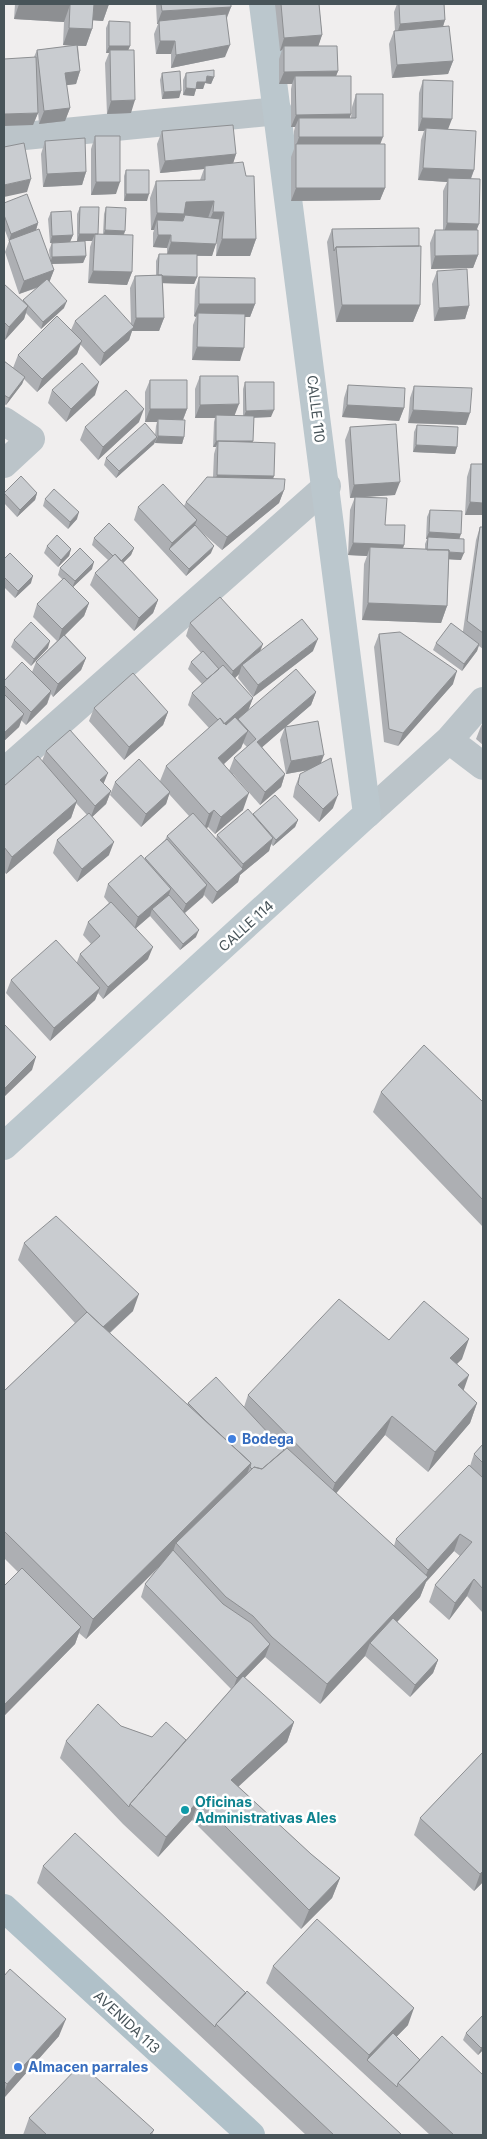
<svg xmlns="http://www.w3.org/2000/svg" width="487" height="2139" viewBox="0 0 487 2139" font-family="Inter,sans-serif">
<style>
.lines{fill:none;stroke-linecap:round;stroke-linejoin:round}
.street{stroke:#bbc4c9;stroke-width:28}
.secondary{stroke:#bbc7cd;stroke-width:28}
.primary{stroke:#b0c1c9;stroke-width:28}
.wall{fill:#adafb3;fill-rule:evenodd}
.shaded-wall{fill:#8d8f92}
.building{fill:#c9ccd0;stroke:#8d8f92}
.shop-dot{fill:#3f7fe0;stroke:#fff;stroke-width:2}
.culture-dot{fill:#0f9aa8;stroke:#fff;stroke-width:2}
.labels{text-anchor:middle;stroke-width:5;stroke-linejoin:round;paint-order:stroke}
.street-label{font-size:14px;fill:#485459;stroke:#fff}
.shop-label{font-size:14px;font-weight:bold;fill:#366cbe;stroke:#fff;text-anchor:start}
.culture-label{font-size:14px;font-weight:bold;fill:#0d838f;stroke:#fff;text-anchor:start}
</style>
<rect width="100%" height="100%" fill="#f0eeee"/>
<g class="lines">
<path class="street" d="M4,138L278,111
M4,421L31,439L4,464
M449,740L483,766
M4,772L327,486
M367,814L449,740L483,701"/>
<path class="secondary" d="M4,1146L367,814L263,4"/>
<path class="primary" d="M4,1908L251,2135"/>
</g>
<path class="wall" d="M15,4H109L103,21L93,20L92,29L86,46H78L80,71L76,84L66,85L70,108L65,121L39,124L38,111V113L33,125L34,57L37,50L73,46L63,45L64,22L14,19Z
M156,4H231V7L227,18L225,57L171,68V54H156L154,34L158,24H157Z
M275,4H319L322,35L318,46L338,71L336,76L350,118H351L352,107L356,94L380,144L385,188L380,200L291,201V157L294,149V131L295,127H291V89L292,84H279V59L282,50L280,51Z
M397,4H444L445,20L443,27L453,61L448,74L392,78L389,44L394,31H395L394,12Z
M109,21L130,46L128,50L131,113L107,114L105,63L109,53H106V28Z
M162,73L181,91L179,98L162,99L160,80Z
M186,73L214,77L211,84L205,83L203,89H196L194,96L183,95V80Z
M423,80L448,129L474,170L471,179L477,230L478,255L473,268L431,269L430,243L435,230H443V191L447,182L418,180L421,140L424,131H418L419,93Z
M162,131L236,154L233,163L256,239L250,256H216L217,239L212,256H197V277L194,284L163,283L164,318L159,331H132L129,340L100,366L80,344L77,354L37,392L24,379L22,384L6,405L4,404V361L16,370L13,368L18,355L71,330L75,321L131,324L130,288L135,276L156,275V261L159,254H167V248L153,247V233L154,230H151L150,198L156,181L200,180L204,169L160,173L157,144Z
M95,136L116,194L91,195V149Z
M45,141L86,172L82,185L43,187L41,154Z
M126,170L147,201H124V176Z
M4,203L38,223L36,230L50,259L49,250L52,243H50L48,219L51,212L73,235L70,242L86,256L83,263L51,264L54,270L49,282L64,308L41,329L26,313L24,319L5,340L4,339V284L23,301L37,288L19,294L5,252L9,241L4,228Z
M80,207L98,234H103L104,214L106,207L125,231L124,235L132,272L127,285L88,283L90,247L92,241H77V214Z
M332,229L420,305L413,322H336L327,242Z
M437,271L469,306L465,319L434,321L432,284Z
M199,277L255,304L250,317H245L240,361L192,360L193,325L196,317L194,316L195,290Z
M200,376L235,416H243V389L245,382L271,417L254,418L252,442L274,476L273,478L284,490L279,503L222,550L199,530L211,553L186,576L134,520L138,507L184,506L186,502L213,477L214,454L216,447H213L214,422L215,418H195V389Z
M150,380L187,409L183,420L184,437L182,444L155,443V441L154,444L116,478L104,465L106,458L155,436L156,426L157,422H145V392Z
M348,385L404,408L399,421L342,417L344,398Z
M414,386L466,425L408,423L410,398Z
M52,390L95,395L66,422L48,403Z
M139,422L98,460L80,440L85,427Z
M417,425L457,447L455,454L413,452L414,432Z
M350,427L395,495L358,497L404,545L403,549H425V544L427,539H426L427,517L430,510L459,539L461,560L449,559L447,606L441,623L362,620L364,564L367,556L348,555L350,510L355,497L350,498L345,440Z
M471,464L483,515H465L467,477Z
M4,493H37L35,500L17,517L4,503Z
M45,499L77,519L68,529L43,506Z
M480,527H483V649L479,646L477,651L462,671L433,650L436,643L463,631L476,540Z
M94,538L134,548L131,555L123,563L158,600L153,613L134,631L90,585L95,573L108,560L92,545Z
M47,546L71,549L69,556L58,567L44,553Z
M4,559L31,583L15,598L4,587Z
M60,568L92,569L73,587L89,603L84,616L65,635L86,658L81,670L53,697L51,694L47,704L26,725L21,720L19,727L4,741V681L32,672L36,662L57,641L33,617L37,604L63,580L58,575Z
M190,623L260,652L313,651L253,697L238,678L239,674L235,678L253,698L248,710L316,692L311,705L285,727L321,763L333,808L319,822L293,797L295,787L300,774L309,770L286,774L280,740L285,727L262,747L285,774L281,787L260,805L233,774L243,810L215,834L208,827L206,828L216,839L217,835L253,815L298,820L295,827L273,846L271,844L269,851L240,875L238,882L212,904L204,895L203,897L185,913L196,937L180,950L150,916L136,928L148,959L103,999L98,993L95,1000L50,1041L6,993L11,980L77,962L80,954L91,944L83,935L88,922L109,903L104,897L108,884L144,860L145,858L165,840L167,836L189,816L169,794L166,804L141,827L110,795L115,782L160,781L166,766L209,728L188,705L192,693L202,684L188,669L191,662L201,653L186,636ZM243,743L247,747L234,758L229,771L224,764L241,748Z
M379,634L453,684L398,746L384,742L374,647Z
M14,640L48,648L31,666L11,647Z
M94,708L168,712L163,725L124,760L89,721Z
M483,723V745L476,739L481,726Z
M46,751L104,784L111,791L106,804L92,817L109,855L77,882L53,853L57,840L87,815L76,803L71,818L6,874L4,871V786L42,761Z
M381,1092L483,1102V1227L373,1112Z
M24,1243L133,1311L110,1333L187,1404L188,1403L244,1407L248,1395L389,1340L462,1359L456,1364L463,1390L477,1403L470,1423L428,1472L385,1435L336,1493L394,1546L396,1539L470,1466L474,1454L483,1444V1613L467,1596L449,1620L429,1602L435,1585L460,1556L454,1551L426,1582L420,1597L397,1622L438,1660L433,1673L410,1697L365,1656L320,1704L265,1657L244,1678L294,1722L287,1742L238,1786L311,1854L340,1878L332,1898L301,1929L192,1820L158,1857L123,1824L60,1758L66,1741L121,1726L152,1737L186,1740L231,1689L141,1597L145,1584L163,1563L86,1639L79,1633L75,1644L4,1716V1586L18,1572L4,1558V1391L75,1323L18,1260Z
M483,1752V1882L474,1891L414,1835L420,1818Z
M43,1866L246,1993L402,2135H306L37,1883Z
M273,1966L408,2025L396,2037L420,2060L483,2135H430L266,1983Z
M4,1976L59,2036L4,2098Z
M466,2033L483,2050L478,2055L463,2040Z
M29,2118L154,2130L152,2135H23Z"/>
<path class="shaded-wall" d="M19,4H49L70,5L64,22L14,19Z
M94,4H109L103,21L88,20Z
M231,7L226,19L159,21L158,24H157L162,11Z
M445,20L441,32L396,37L400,24Z
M69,28L92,29L86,46L63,45Z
M322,35L318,47L284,46L282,50L280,51L284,38Z
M160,41H175L171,54H156Z
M230,45L225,57L171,68L176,55Z
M109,46H130L127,53L110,50L109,53H106Z
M453,61L448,74L392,78L397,65Z
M80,71L76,84L60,86L65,73Z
M338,71L333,84L295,76L292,84H279L284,72Z
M207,76L214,77L211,84L205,83L203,89H195H196L194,96L183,95L186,88Z
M181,91L179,98L162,99L164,92Z
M135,100L131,113L107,114L111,101Z
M70,108L65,121L39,124L44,111Z
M38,113L33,125L4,126V114Z
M351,114L347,127L299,118L295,127H291L296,115Z
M422,118L452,119L447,132L426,128L424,131H418Z
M299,137H383L378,150L296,146Z
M236,154L232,167L205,166L204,169L160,173L165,161Z
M423,168L474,170L469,183L448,178L447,182L418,180Z
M86,172L82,185L43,187L47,174Z
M31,179L27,192L4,197V185Z
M96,182H120L116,194L91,195Z
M296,188H385L380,200L291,201Z
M126,194H149L147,201H124Z
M214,201L208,218L185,215L178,231L157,220L154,230H151L157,213L186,202Z
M213,212H224L218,229H206Z
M38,223L36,230L9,241L11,234Z
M447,223L479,224L474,237L443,236Z
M105,230L125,231L122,238L103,237Z
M79,234H95L92,241H77Z
M73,235L70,242L50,243L52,236Z
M158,235H171L167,248L153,247Z
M222,239H256L250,256H216Z
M171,242L216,244L212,256L167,255Z
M478,255L473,268L431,269L435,256Z
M86,256L83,263L50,264L52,257Z
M54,270L49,283L19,294L24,281Z
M93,271L132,272L127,285L88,283Z
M158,276L197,277L194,284L156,283Z
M67,301L64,308L41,329L43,322Z
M199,304H255L250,317H198V313L196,317L194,316Z
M342,305H420L413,322H336Z
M28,306L24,319L5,340L9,327Z
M469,306L465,319L434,321L439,308Z
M136,318H164L159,331H132L129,340L100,366L104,353L132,329Z
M82,341L77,354L37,392L42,379Z
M197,347L244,348L240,361L192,360Z
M25,377L22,384L6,405L9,398Z
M99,382L95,395L66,422L71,409Z
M239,404L234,417L216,415L215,418H195L200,405Z
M347,405L404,408L399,421L342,417Z
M144,409L139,422L98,460L103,447Z
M150,409H187L182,422L158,419L157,422H145Z
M274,410L271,417L243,418L246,411Z
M413,410L470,413L466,425L408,423Z
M158,436L184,437L182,444L155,443Z
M157,437L154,444L116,478L119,471Z
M216,441H253L250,448L218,441L216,447H213Z
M416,445L457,447L455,454L413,452Z
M217,475L274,476L269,489L213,488Z
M400,482L395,495L350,498L354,485Z
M284,490L279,503L222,550L227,537Z
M37,493L35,500L17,517L20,510Z
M470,502L483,503V515H465Z
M79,512L77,519L68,529L70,522Z
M197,520L192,532L169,549L172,543Z
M429,532L461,534L459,540L426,539Z
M353,543L404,545L399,557L370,547L367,556L348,555Z
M214,546L211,553L186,576L189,569Z
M134,548L131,555L117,569L119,562Z
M71,549L69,556L58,567L61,560Z
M427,551L464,553L461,560L424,558Z
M94,562L92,569L72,588L75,581Z
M33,576L31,583L15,598L18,591Z
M158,600L153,613L134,631L139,618Z
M89,603L84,616L58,642L62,629Z
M368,603L447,606L441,623L362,620Z
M318,639L313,651L253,697L258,685Z
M50,641L48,648L31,666L34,659Z
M263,644L258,657L242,665L239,674L229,684L233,671Z
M479,644L477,651L462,671L464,664Z
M86,658L81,670L53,697L58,684Z
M457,671L453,684L398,746L403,733Z
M51,691L47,704L26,725L31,712Z
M316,692L311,705L253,755L257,742Z
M253,698L248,711L238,719V721L218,738L223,725Z
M168,712L163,725L124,760L129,747Z
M24,714L19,727L4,741V733Z
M248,731L241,748L212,775L218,758Z
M324,755L319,768L286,774L291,761Z
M108,773L103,785L100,780Z
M285,774L281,787L260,805L265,792Z
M111,791L106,804L90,819L95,806Z
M170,792L166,804L141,827L146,814Z
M249,793L243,810L215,834L221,817Z
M338,795L333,808L319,822L323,809Z
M77,801L71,818L6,874L12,857Z
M214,810L208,827L203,832L209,814Z
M298,820L295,827L273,846L276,840Z
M273,838L269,851L240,875L238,882L212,904L217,892L241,871L243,864Z
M114,842L109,855L77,882L82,869Z
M207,885L203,897L181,916L186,904Z
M171,889L166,902L152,909L150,916L134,930L138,917Z
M199,930L196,937L180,950L183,944Z
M153,947L148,959L103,999L108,987Z
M100,988L95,1000L50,1041L54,1028Z
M36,1057L32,1070L4,1097V1089Z
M139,1294L133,1311L95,1346L101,1329Z
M469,1339L462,1359L443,1378L450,1358Z
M469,1375L462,1395L458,1385Z
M477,1403L470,1423L428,1472L435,1452Z
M392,1416L385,1435L328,1503L335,1483Z
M251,1463L244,1483L176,1543L172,1554L86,1639L93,1619Z
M460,1534L454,1551L426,1582L420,1597L374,1647L370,1643L365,1656L320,1704L327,1684L423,1582L428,1570Z
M474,1579L467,1596L449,1620L455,1603Z
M81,1627L75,1644L4,1716V1705Z
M270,1644L265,1657L232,1691L237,1678Z
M438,1660L433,1673L410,1697L415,1685Z
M294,1722L287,1742L224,1800L231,1780Z
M199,1800L192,1820L158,1857L166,1837Z
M483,1871V1882L474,1891L480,1874Z
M340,1878L332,1898L301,1929L309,1910Z
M414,2008L408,2025L371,2063L367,2060L369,2055Z
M66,2019L59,2036L4,2098V2093L7,2084Z
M483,2046V2050L478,2055L481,2048Z"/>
<path class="building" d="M49,4H94L92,29L69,28L70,5Z
M161,4H231V7L162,11Z
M281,4H319L322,35L284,38Z
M399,4H444L445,20L400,24Z
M226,14L230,45L176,55L175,41H160L159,21Z
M109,21L130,22V46H109Z
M449,26L453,61L397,65L394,31Z
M77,45L80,71L65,73L70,108L44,111L37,50Z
M284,46H337L338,71L284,72Z
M110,50H134L135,100L111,101Z
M36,57L38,113L4,114V59Z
M214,70V77L207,76L206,82H197L196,89L186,88V73Z
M180,71L181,91L164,92L162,73Z
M295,76H351V114L296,115Z
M423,80L453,81L452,119L422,118Z
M356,94H383V137H299V118H356Z
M233,125L236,154L165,161L162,131Z
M426,128L476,131L474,170L423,168Z
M95,136H120V182H96Z
M85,138L86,172L47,174L45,141Z
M24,143L31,179L4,185V147Z
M296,144H385V188H296Z
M243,162L246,176H254L256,239H222L224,212H213L214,201L186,202L184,214L157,213L156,181L205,180V166Z
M126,170H149V194H126Z
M448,178L480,179L479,224L447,223Z
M27,194L38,223L11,234L4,215V203Z
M80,207H99L98,234H79Z
M106,207L126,208L125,231L105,230Z
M71,211L73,235L52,236L51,212Z
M185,215L220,219L216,244L171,242V235H158L157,220L183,221Z
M419,228V246L336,247L334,251L332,229Z
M39,229L54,270L24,281L9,240Z
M435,230H478V255L435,256Z
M95,234L133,235L132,272L93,271Z
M85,241L86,256L52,257V243Z
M421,246L420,305H342L336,247Z
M159,254H197V277L163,276L162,275H158Z
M467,269L469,306L439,308L437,271Z
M162,275L164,318H136L135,276Z
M199,277L255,278V304H199Z
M47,279L67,301L43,322L23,300Z
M4,284L28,306L9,327L4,322Z
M105,295L134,327L104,353L75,321Z
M198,313L245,314L244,348L197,347Z
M57,316L82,341L42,379L18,355Z
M4,361L25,377L9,398L4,395Z
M82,363L99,382L71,409L52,390Z
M200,376H238L239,404L200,405Z
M150,380H187V409H150Z
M245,382H274V410L246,411Z
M348,385L405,388L404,408L347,405Z
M414,386L472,388L470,413L413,410Z
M126,390L144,409L103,447L85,427Z
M216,415L254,416L253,441H216Z
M158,419L185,420L184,437L158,436Z
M145,423L157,437L119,471L106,458Z
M396,424L400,482L354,485L350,427Z
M417,425L458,427L457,447L416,445Z
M218,441L275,443L274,476L217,475Z
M471,464H483V503L470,502Z
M21,476L37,493L20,510L4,493Z
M207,477L285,479L284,490L227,537L186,502Z
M163,484L197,520L172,543L138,507Z
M54,489L79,512L70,522L45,499Z
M355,497L387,498L385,525H405L404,545L353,543Z
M430,510L462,511L461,534L429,532Z
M109,523L134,548L121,561L115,554L113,556L94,538Z
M195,525L214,546L189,569L169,549Z
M480,527H483V633L467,621Z
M57,535L71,549L61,560L47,546Z
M428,537L464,539V553L449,552V550H427Z
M370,547L449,550L447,606L368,603Z
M80,548L94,562L75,581L60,568Z
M10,553L33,576L18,591L4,577V559Z
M115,554L158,600L139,618L95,573Z
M64,578L89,603L62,629L37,604Z
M220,597L263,644L233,671L190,623Z
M302,619L318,639L258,685L242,665Z
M31,622L50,641L34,659L14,640Z
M451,623L479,644L464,664L436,643Z
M400,632L457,671L403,733L389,729L379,634Z
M64,635L86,658L58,684L36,662Z
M203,651L219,669L207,679L191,662Z
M22,662L51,691L31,712L4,685V681Z
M223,665L253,698L224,724L220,718L218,720L192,693Z
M296,669L316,692L257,742L285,774L265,792L234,758L256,739L238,719Z
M133,673L168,712L129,747L94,708Z
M4,694L24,714L4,733Z
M235,717L248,731L218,758L249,793L221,817L214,810L209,814L166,766L220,718L226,725Z
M318,721L324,755L291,761L285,727Z
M70,730L108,773L100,780L111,791L95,806L46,751Z
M38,756L77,801L12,857L4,847V786Z
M331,758L338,795L323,809L298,784L300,774Z
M139,759L170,792L146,814L115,782Z
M275,795L298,820L276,840L253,814Z
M248,809L273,838L243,864L217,835Z
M89,813L114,842L82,869L57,840Z
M193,813L243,869L217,892L167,836Z
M167,839L207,885L186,904L145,858Z
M141,855L171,889L138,917L108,884Z
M169,895L199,930L183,944L152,909Z
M111,902L153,947L108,987L80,954L100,936L88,922Z
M56,940L100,988L54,1028L11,980Z
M4,1024L36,1057L4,1089Z
M424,1045L483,1102V1200L381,1092Z
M56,1216L139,1294L103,1327L87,1312L24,1243Z
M339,1299L389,1340L424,1301L469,1339L450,1358L469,1375L458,1385L477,1403L435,1452L392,1416L335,1483L248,1395Z
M87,1312L251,1463L93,1619L4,1531V1391Z
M216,1377L284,1450L262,1469L254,1467L252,1469L250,1467L251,1463L206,1421L188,1403Z
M483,1444V1463L474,1454Z
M287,1448L428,1577L327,1684L272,1637L253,1616L226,1597L176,1543L254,1467L262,1469Z
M469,1465L483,1478V1589L474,1579L455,1603L435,1585L472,1542L460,1534L428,1570L396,1539Z
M173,1550L223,1604L251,1623L270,1644L237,1678L145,1584Z
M22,1568L81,1627L4,1705V1586Z
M393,1618L438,1660L415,1685L370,1643Z
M243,1676L294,1722L231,1780L311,1854L340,1878L309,1910L199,1800L166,1837L130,1804Z
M98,1704L121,1726L152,1737L166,1722L186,1740L130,1804L129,1807L66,1741Z
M483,1752V1871L480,1874L420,1818Z
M75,1833L246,1993L216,2024L215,2027L43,1866Z
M317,1919L414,2008L369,2055L273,1966Z
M10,1969L66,2019L7,2084L4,2081V1976Z
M247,1991L402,2135H334L216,2024Z
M483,2015V2046L481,2048L466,2033Z
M393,2033L420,2060L398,2083L397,2087L367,2060Z
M442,2036L483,2075V2135H454L398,2083Z
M81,2064L154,2130L149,2135H47L29,2118Z"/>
<g class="shop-dot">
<circle cx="232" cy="1439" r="5"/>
<circle cx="18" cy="2067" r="5"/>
</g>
<circle class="culture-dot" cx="185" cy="1810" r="5"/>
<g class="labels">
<g class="street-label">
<text transform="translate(316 409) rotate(83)" y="5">CALLE 110</text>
<text transform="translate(246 926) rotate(-42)" y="5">CALLE 114</text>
<text transform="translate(127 2022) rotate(43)" y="5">AVENIDA 113</text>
</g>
<g class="shop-label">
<text x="242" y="1444">Bodega</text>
<text x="28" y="2072">Almacen parrales</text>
</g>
<g class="culture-label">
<text x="195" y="1807">Oficinas<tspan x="195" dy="16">Administrativas Ales</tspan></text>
</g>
</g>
<rect width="487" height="2139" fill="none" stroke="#485459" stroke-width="10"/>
</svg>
